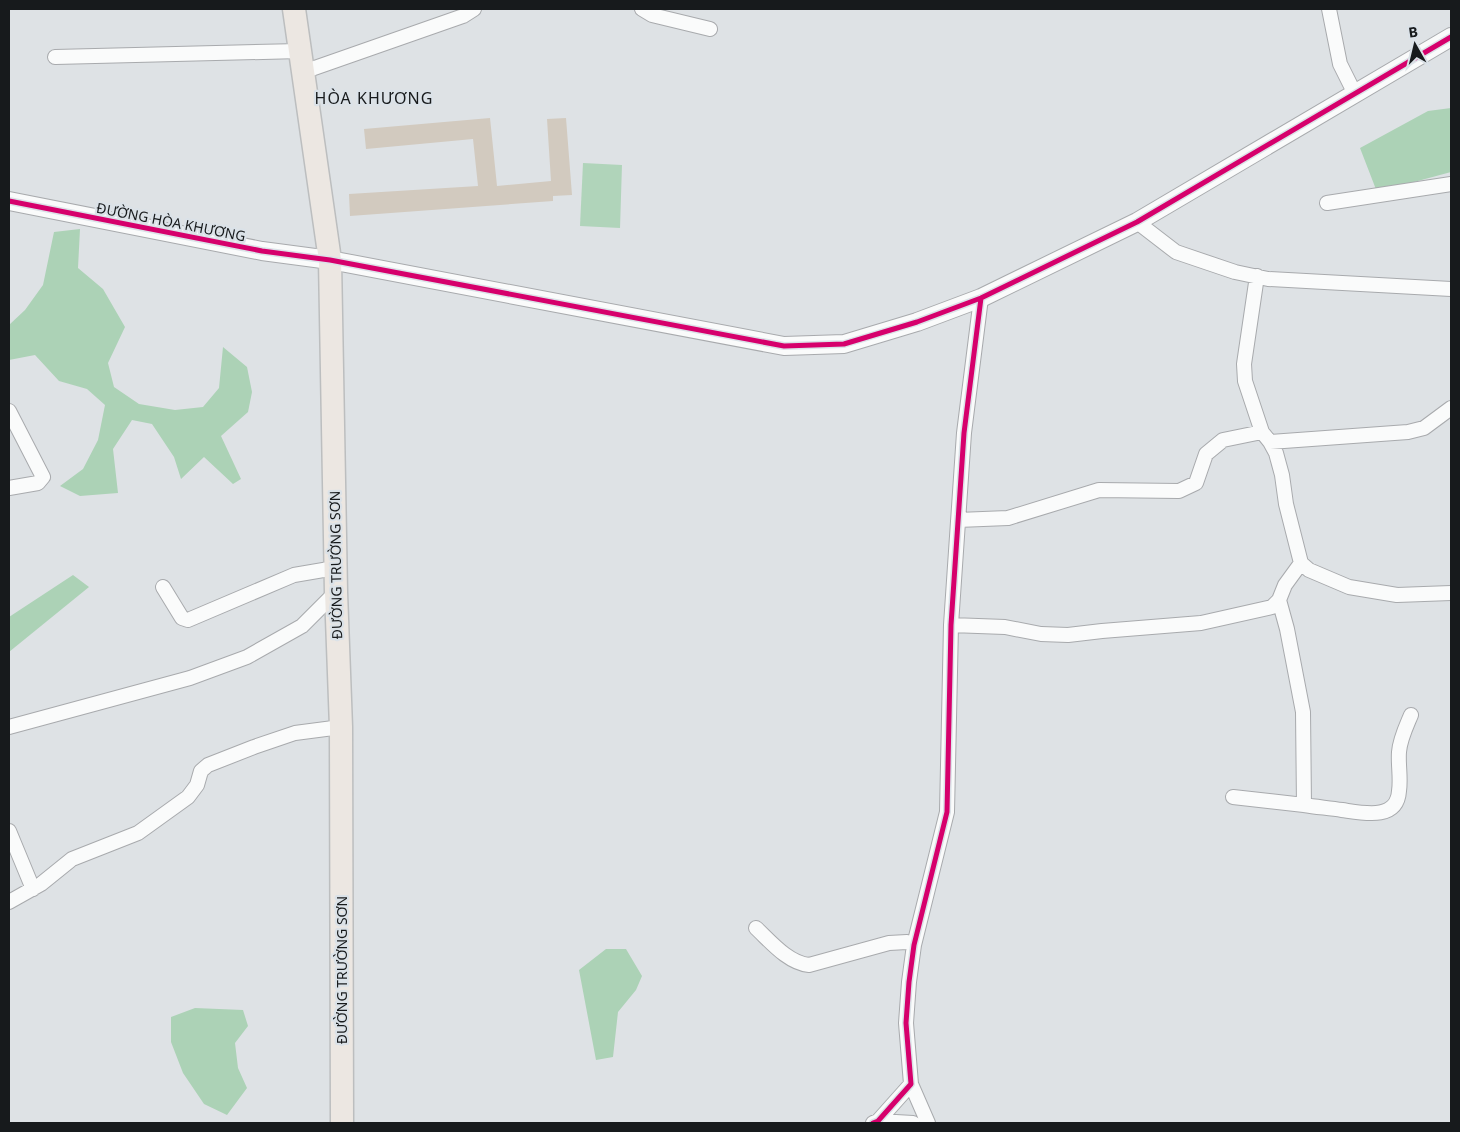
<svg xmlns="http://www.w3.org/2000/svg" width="1460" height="1132" viewBox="0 0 1460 1132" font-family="'Noto Sans',sans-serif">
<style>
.green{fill:#b0d4ba}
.forest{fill:#acd2b6}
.building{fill:#d2cabf}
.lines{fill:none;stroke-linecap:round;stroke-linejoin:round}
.minor-casing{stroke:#a8aaad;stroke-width:16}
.tertiary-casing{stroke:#a8aaad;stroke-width:20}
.trunk-casing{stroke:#bcbebf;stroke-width:25}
.minor{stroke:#fafbfb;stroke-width:14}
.tertiary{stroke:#fafbfb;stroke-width:18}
.trunk{stroke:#ece7e2;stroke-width:22}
.cycleway-casing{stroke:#dbe2e8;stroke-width:8}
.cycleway{stroke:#d6006c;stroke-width:5}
.labels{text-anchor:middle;stroke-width:4.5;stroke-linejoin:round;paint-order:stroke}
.street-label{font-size:14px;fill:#171a1c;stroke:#dbe2e8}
.quarter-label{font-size:16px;letter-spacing:1px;fill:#171a1c;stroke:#dbe2e8}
</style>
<rect width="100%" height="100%" fill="#dee2e5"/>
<path class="green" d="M583,163L622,165L620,228L580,226Z"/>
<path class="forest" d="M1451,108V172L1377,192L1360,148L1428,111Z
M80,229L78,268L103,289L125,327L108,363L114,387L139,404L175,410L203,407L219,388L223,347L247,367L252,392L248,412L221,436L241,479L233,484L204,457L181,479L174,457L152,424L132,420L113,449L118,493L80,496L60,486L83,469L98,440L105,405L87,389L59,381L35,355L9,360V325L25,310L43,285L54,232Z
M73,575L89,587L9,652V617Z
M606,949H626L642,976L636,990L618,1012L613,1057L596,1060L579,970Z
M195,1008L243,1010L248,1026L235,1043L238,1068L247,1088L227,1115L204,1104L183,1073L171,1042V1017Z"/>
<path class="building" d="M490,118L497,186L551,181L547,119L566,118L572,195L553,196V201L350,216L349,194L478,186L473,139L366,149L364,129Z"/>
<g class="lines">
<g class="minor-casing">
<path id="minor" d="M642,9L652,15L710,29
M1329,9L1340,64L1355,94
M55,57L300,51
M303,72L463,16L474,9
M1327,203L1451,184
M1137,222L1176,252L1235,272L1268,279L1451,289
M1257,276L1244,364L1245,381L1262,432L1270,442L1276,453L1282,475L1286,504L1301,563L1309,570L1349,587L1397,595L1451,593
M9,411L43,477L38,483L9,488
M1270,442L1408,432L1424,428L1451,408
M958,520L1008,518L1099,490L1179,491L1196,483L1206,454L1223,440L1262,432
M163,587L182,618L188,620L294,575L335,568
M1279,600L1287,629L1303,712L1304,805C1316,807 1329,808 1342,810C1363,813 1397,821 1399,791C1401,778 1398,765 1399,752C1400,739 1406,727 1411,715
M951,625L1005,627L1041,634L1068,635L1102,631L1201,623L1272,607L1279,600L1285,585L1301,563
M9,727L190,678L247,657L302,626L336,592
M1233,797L1304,805
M9,831L33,889
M9,902L41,884L72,859L138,833L188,797L197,785L201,771L208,765L254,747L295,733L341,727
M756,928C770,941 788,963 809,965L889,943L907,942L914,945
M911,1084L928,1123
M878,1121L913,1123
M873,1123L878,1121L911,1084L906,1023L909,982L914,945L947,812L951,625L964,433L981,298"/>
</g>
<g class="tertiary-casing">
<path id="tertiary" d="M9,201L262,251L330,260L784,346L844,344L917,322L981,298L1137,222L1451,37"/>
</g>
<g class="trunk-casing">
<path id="trunk" d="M294,9L330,260L336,592L341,727L342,1123"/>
</g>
<use href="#minor" class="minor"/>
<use href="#tertiary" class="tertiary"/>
<use href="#trunk" class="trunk"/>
<g class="cycleway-casing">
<path id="cycleway" d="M9,201L262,251L330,260L784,346L844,344L917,322L981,298L1137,222L1451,37
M873,1123L878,1121L911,1084L906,1023L909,982L914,945L947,812L951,625L964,433L981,298"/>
</g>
<use href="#cycleway" class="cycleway"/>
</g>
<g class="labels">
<g class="street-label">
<text transform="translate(171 222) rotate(11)" y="5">ĐƯỜNG HÒA KHƯƠNG</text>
<text transform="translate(336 565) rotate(-91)" y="5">ĐƯỜNG TRƯỜNG SƠN</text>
<text transform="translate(342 970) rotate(-90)" y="5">ĐƯỜNG TRƯỜNG SƠN</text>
</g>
<g class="quarter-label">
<text x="374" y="104">HÒA KHƯƠNG</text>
</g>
</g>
<rect width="1460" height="1132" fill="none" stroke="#171a1c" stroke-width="20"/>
<g transform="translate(1415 45) rotate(352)" stroke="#dbe2e8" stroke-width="4" paint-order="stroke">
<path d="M0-4L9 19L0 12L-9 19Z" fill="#171a1c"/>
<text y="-8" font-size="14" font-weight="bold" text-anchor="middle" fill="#171a1c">B</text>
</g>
</svg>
